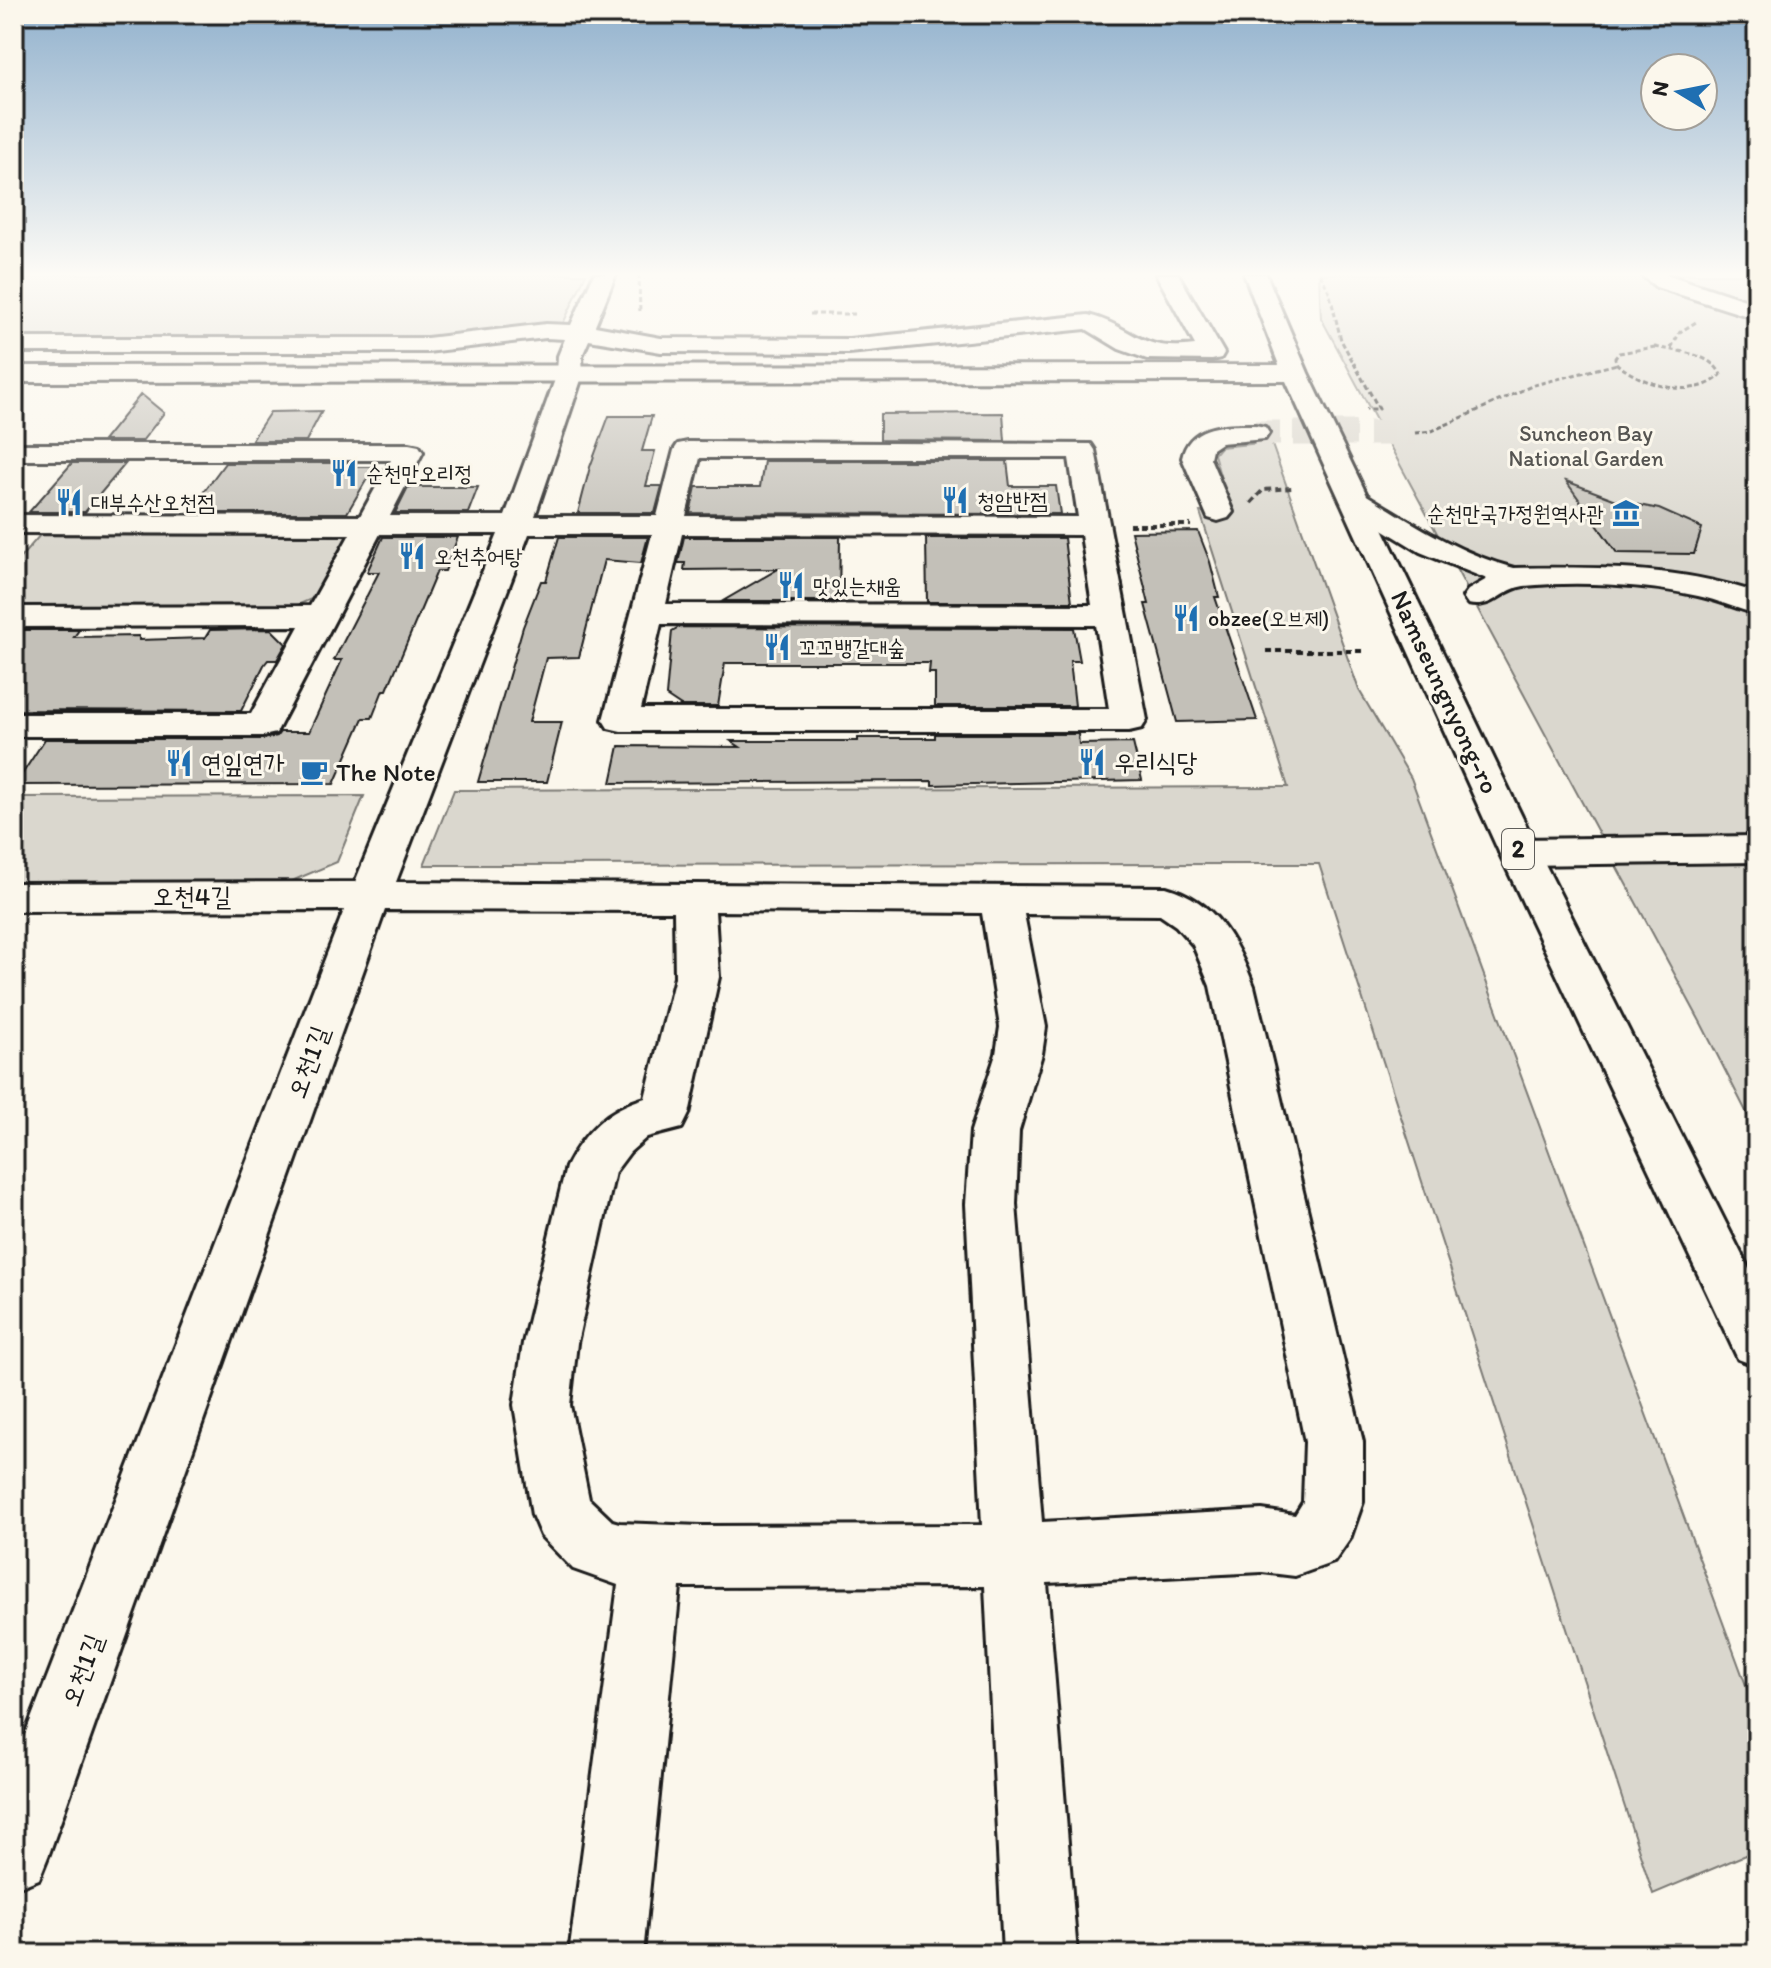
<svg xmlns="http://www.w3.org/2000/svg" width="1771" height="1968" viewBox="0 0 1771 1968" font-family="Itim,'Poor Story',sans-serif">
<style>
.green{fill:#dad7ce;stroke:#7b7a75;stroke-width:2}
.building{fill:#c3c0b8;stroke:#1c1c1c;stroke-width:2}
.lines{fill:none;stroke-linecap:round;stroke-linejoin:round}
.minor-tunnel{stroke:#dad6cd;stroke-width:25;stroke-dasharray:25 13;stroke-linecap:butt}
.minor-casing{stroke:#1c1c1c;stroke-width:6}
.major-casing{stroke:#1c1c1c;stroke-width:6}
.path-far1{stroke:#1c1c1c;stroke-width:3;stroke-dasharray:5 3;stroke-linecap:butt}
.path{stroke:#1c1c1c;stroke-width:4;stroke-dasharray:6 4;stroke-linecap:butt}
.minor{fill:#fbf7ec;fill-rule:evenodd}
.major{fill:#fbf7ec;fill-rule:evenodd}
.labels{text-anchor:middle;stroke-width:6;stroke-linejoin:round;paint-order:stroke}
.far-park-label{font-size:22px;fill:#555451;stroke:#fbf7ec}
.far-poi-label{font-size:22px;fill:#1c1c1c;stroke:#fbf7ec;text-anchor:start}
.shield{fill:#fbf7ec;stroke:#5f5e5a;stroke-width:2}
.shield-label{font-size:24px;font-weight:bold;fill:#1c1c1c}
.street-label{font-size:26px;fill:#1c1c1c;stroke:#fbf7ec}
.poi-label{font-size:26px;fill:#1c1c1c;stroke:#fbf7ec;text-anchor:start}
</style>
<rect width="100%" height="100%" fill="#fbf7ec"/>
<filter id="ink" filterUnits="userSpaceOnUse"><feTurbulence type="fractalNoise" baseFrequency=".0125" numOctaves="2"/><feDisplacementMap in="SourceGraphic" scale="16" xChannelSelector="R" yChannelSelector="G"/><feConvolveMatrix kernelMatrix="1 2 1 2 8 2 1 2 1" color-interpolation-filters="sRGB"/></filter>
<g filter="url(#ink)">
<path class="green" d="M14,274H586L561,328L476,338L14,343Z
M1319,274H1757V1133L1702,1025L1321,318Z
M1271,442L1359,690L1411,778L1757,1715V1850L1653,1894L1319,864L424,865L454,790L1288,787L1200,512H1230L1214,454L1220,447Z
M40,535L353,536L321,595L295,606H14V565Z
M364,796L337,862L287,883L14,884V797Z"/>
<path class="building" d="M141,394L164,413L142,441H103Z
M322,411L306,441H251L270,412Z
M1003,413L1005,441L880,440V414Z
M609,416H652L642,451H655L646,486H662L655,513H578L590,467Z
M764,461H1007L1010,486H1056L1060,514L690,513L696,487H760Z
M72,463H126L85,512H29Z
M225,463H356L354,467H374L347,513H199L201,509H191Z
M1566,481L1619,501L1659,509L1702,528L1694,554L1617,553Z
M408,487H478L468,513H395Z
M1198,531L1210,562L1219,597H1215L1257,720L1177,722L1145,604H1149L1131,532Z
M383,537H458L445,571H437L387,690H383L372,718H363L334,784L15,785L45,739H263L277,736L280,732H309L342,660H334L379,572H367Z
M559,537H648L641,563L604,560L579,657L546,658L529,722H562L547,782H478L523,627L541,581H546Z
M684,537H840L839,601H723L778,569L684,570L685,563H678Z
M926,538H1064L1072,602H927Z
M679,627L1074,628L1080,661H1070L1075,706H935V673H929L930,663H725L718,706H681L666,696L672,631Z
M271,629L286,644L277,660H268L264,665L241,711L14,710V630H79L74,637L139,636V640L205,638L210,630Z
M935,734H1078L1079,744L1133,743L1142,780L932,785V781L611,783L619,746L740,747L731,741H858V738H935Z"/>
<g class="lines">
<path class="minor-tunnel" d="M1255,433H1415"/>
<g class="minor-casing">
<path id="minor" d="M594,274H616L595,326L661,338L849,339L1088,315C1135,327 1137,352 1195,345L1156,274H1178L1224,353L1221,358L1212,360L1147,359L1119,349L1086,329L849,353L661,352L589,340L582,356L583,374L535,516H657L674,450L678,444L688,442L1091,444L1095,450L1147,720L1142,728L1129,731H621L608,728L603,720L652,534H529L396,882L1166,887C1216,901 1236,940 1254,986L1363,1442V1502L1350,1539L1334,1562L1295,1576L1262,1572L1047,1583L1077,1954H1003L985,1586L680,1587L643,1954H569L618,1585L573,1569L541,1536L532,1515L514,1405L523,1343L566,1167C584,1132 607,1109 645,1098L675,977L674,911L385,910L49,1854L39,1879L14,1889V1763L344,910L14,911V883L355,882L498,534H380L276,733L263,736H14V714H251L299,626L14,627V607L310,606L350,534L14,533V515L360,516L391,460H14V444H409L419,446L423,452L390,516H505L557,374L558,356L565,339L546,338L427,352H14V338H427L546,324L571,325ZM700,458H1069L1078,517L686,516ZM682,534L1081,535L1092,605L666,604ZM661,624L1096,625L1109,709H641ZM715,911L982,913L1000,1027L996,1054L971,1131L966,1204L982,1525L701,1526L619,1523L612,1521L589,1499L570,1405L577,1343L615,1172L630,1152L647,1137L682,1128L689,1114L719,977ZM1024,914L1160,915L1176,926L1193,945L1210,986L1305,1442L1303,1502L1295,1515L1262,1510L1042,1522L1016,1204L1019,1131L1042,1054L1046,1027Z
M1640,274H1666L1757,304V319L1656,287Z
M1255,425L1265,427L1269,433L1265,439L1221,443L1212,449L1210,458L1233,512L1228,518L1218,521L1208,518L1182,458C1190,423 1226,425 1255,425Z
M1355,491L1365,494C1412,523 1460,554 1514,568C1597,567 1677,566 1757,593V614C1737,609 1718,600 1698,596C1646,584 1577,581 1524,586C1502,589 1492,610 1468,604L1463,597L1468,590L1487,579L1420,552L1345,506L1340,500L1345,494Z
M1757,836V862L1519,865L1505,861L1499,852L1505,843L1519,839Z"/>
</g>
<g class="major-casing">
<path id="major" d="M1244,274H1266L1308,373L1539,852L1757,1285V1366L1738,1359L1499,852L1286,381L14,382V366L1279,365Z"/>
</g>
<path class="path-far1" d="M639,274L640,314
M1320,274L1329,291L1341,340L1379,409H1366
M810,314H856
M1655,347C1675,351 1712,353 1721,375C1694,401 1643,385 1617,364L1615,358L1619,353Z
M1671,348L1680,332L1696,322
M1415,433L1432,431L1534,385L1617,364"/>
<path class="path" d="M1251,503L1263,490L1292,488
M1129,525H1191
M1266,651H1365"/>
<use href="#minor" class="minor"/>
<use href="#major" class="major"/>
</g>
</g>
<linearGradient id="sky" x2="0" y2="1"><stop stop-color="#91b1cd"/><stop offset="0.5" stop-color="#fdfbf6"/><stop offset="1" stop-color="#fdfbf6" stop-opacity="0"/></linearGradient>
<rect width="1771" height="549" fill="url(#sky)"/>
<defs>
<g id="restaurant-bare" transform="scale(2.16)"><path d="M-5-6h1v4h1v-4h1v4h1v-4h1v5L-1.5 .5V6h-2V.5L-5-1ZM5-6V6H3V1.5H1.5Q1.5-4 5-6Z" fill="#1f6fb2" stroke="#fbf7ec" stroke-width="2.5" paint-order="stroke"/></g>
<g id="museum-bare" transform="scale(2.16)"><path d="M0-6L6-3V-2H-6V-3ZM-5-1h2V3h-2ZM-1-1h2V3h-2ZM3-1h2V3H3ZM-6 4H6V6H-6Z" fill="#1f6fb2" stroke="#fbf7ec" stroke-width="2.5" paint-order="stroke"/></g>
<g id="cafe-bare" transform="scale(2.16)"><path d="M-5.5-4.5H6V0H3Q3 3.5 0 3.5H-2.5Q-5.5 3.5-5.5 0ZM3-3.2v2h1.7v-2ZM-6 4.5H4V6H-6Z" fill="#1f6fb2" stroke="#fbf7ec" stroke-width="2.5" paint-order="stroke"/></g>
</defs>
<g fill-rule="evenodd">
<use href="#restaurant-bare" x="344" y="473"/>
<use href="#restaurant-bare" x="955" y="500"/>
<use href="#restaurant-bare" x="69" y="502"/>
<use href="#museum-bare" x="1626" y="513"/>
<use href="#restaurant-bare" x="412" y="556"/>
<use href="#restaurant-bare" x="791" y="585"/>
<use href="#restaurant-bare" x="1186" y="618"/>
<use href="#restaurant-bare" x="777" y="647"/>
<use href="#restaurant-bare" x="1092" y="762"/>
<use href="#restaurant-bare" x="179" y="763"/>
<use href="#cafe-bare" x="314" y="772"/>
</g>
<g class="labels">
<g class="far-park-label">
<text x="1586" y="441">Suncheon Bay<tspan x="1586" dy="25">National Garden</tspan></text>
</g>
<g class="far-poi-label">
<text x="366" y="481">순천만오리정</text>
<text x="977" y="508">청암반점</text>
<text x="91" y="510">대부수산오천점</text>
<text x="1604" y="521" text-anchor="end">순천만국가정원역사관</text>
<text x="434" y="564">오천추어탕</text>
<text x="813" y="593">맛있는채움</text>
<text x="1208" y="626">obzee(오브제)</text>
<text x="799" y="655">꼬꼬뱅갈대숲</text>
</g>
<rect class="shield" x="1502" y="829" width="32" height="40" rx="6"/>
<g class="shield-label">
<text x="1518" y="857">2</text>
</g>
<g class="street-label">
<text transform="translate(1445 692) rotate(65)" y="9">Namseungnyong-ro</text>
<text x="192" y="905">오천4길</text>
<text transform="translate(308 1062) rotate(-70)" y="9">오천1길</text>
<text transform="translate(82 1670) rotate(-70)" y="9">오천1길</text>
</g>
<g class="poi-label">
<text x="1114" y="771">우리식당</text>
<text x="201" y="772">연잎연가</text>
<text x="336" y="781">The Note</text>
</g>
</g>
<rect width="1771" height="1968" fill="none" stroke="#fbf7ec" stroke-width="48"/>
<rect x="24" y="24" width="1723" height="1920" fill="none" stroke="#1c1c1c" stroke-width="3" filter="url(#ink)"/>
<g transform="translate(1679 92) rotate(280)"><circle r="38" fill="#fbf7ec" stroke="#a29f99" stroke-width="2"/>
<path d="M0-6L14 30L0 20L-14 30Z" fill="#1f6fb2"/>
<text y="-12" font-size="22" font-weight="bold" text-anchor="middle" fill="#1c1c1c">N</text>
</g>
</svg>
